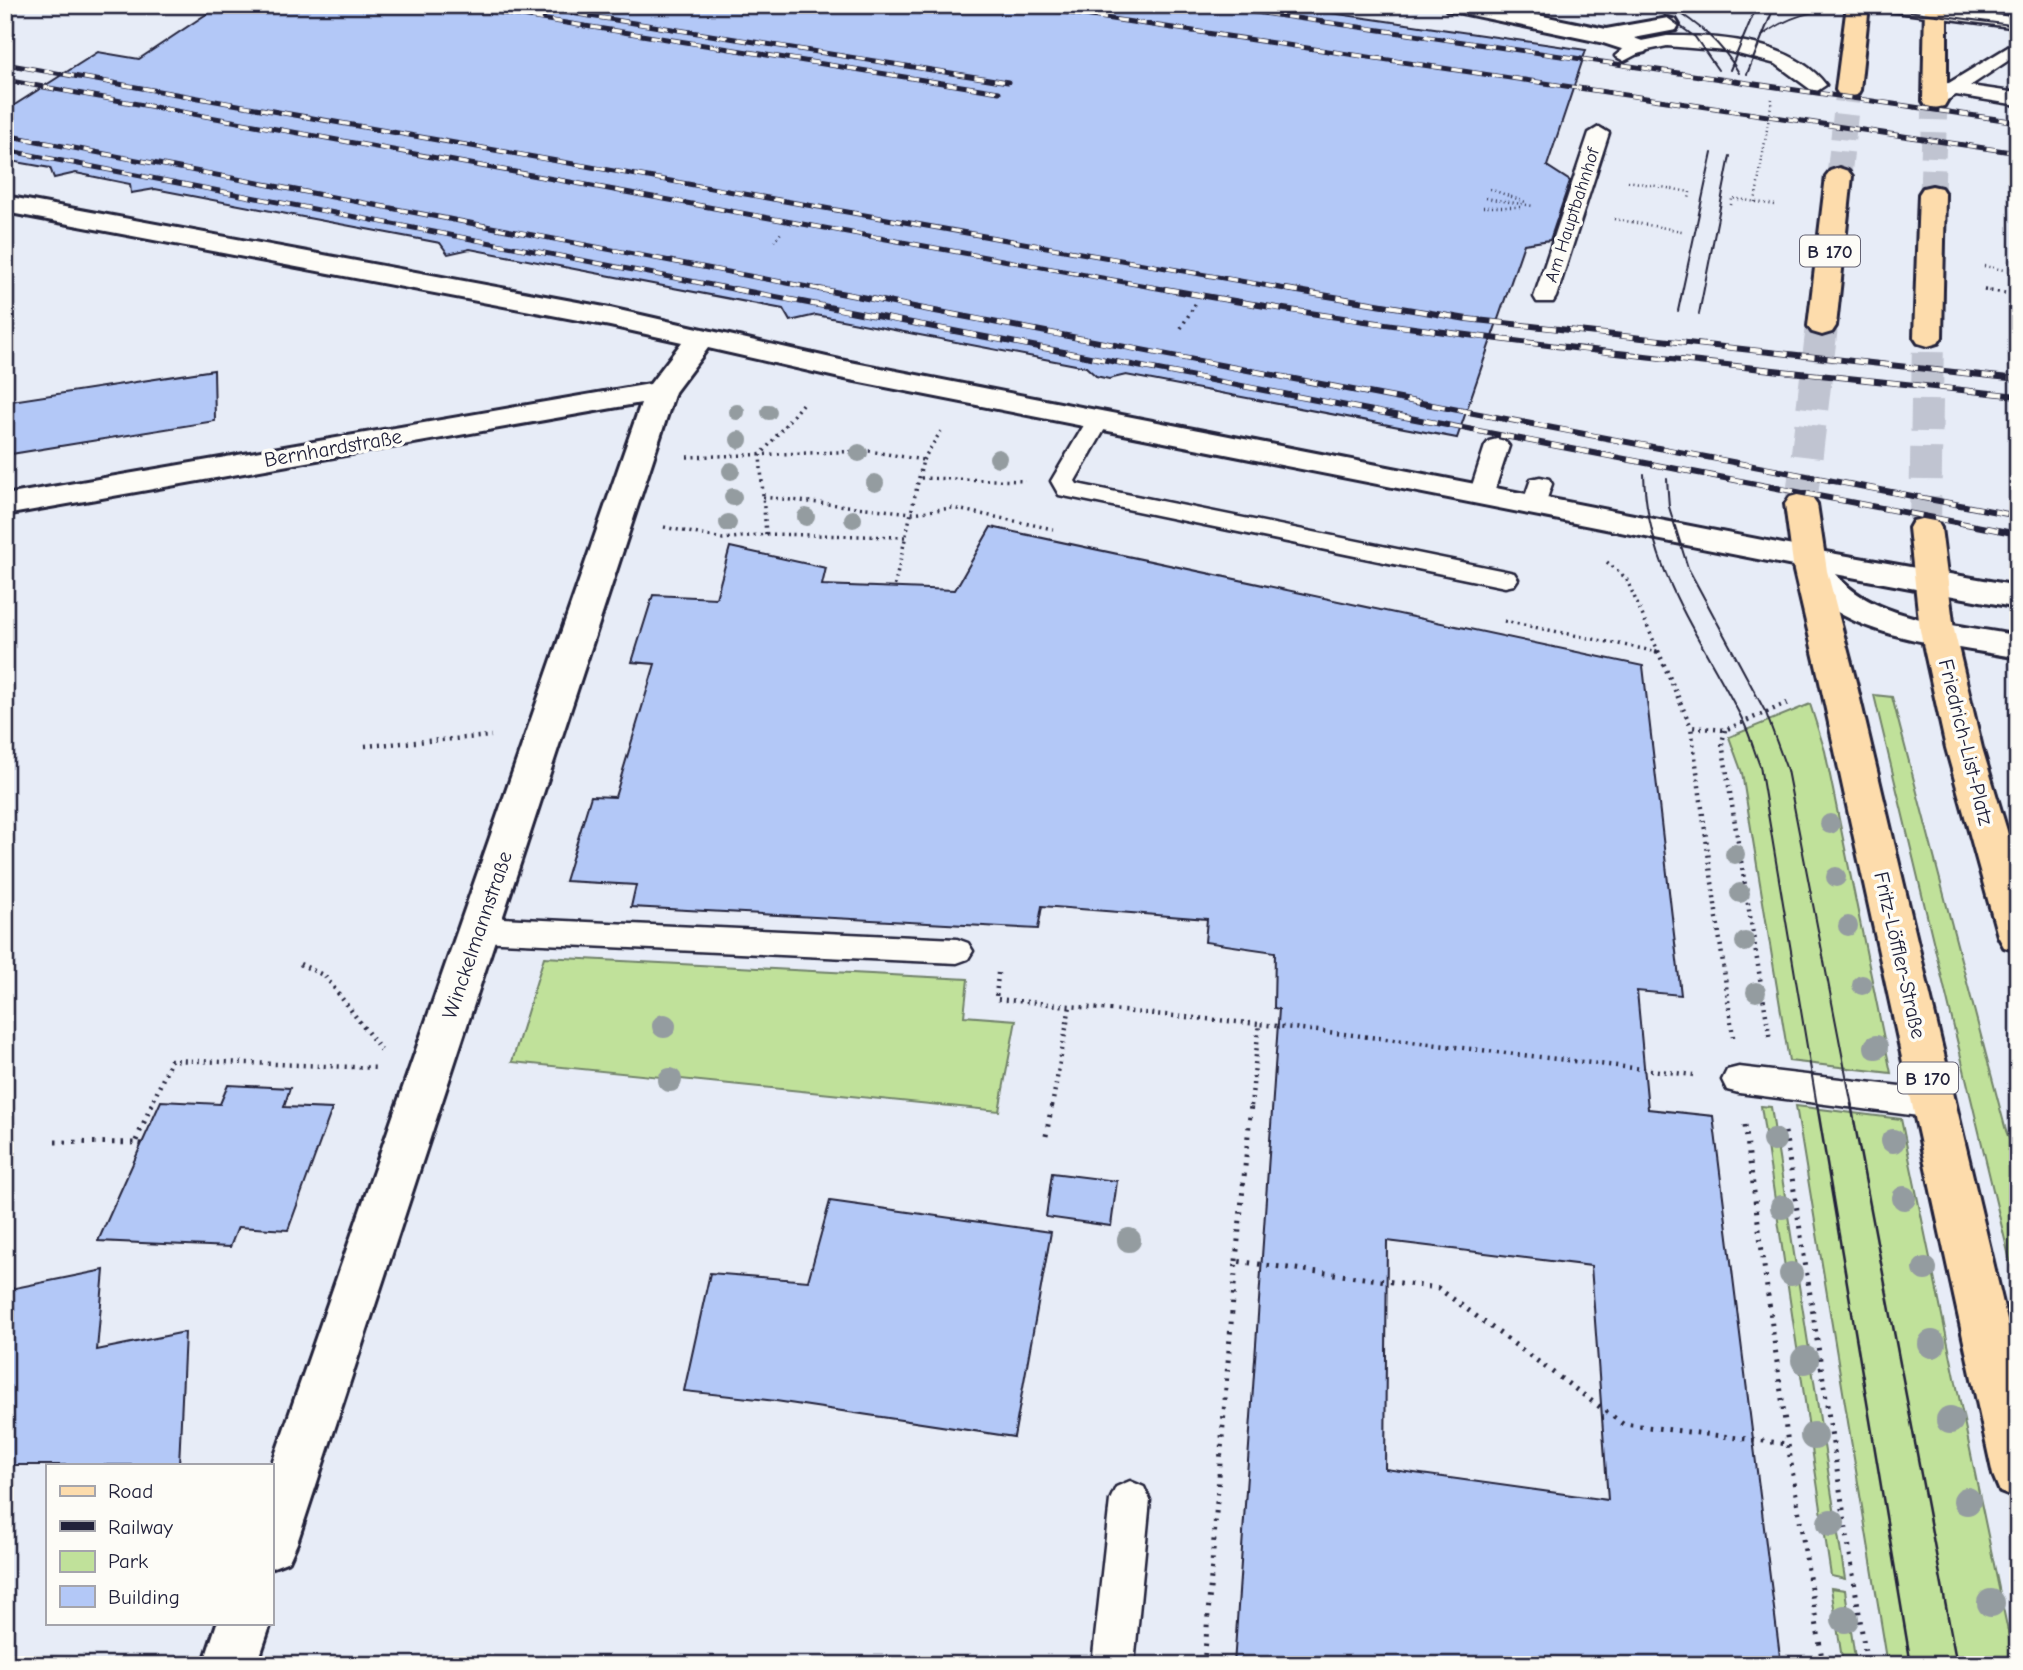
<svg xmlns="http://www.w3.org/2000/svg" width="2023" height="1670" viewBox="0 0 2023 1670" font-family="'Comic Neue',sans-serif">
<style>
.green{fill:#c0e19a;stroke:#71826a;stroke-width:2}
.building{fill:#b3c8f7;stroke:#22223b;stroke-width:2;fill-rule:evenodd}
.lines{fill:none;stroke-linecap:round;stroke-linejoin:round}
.primary-tunnel-far1{stroke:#c0c4d1;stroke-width:25;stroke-dasharray:25 12;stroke-linecap:butt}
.primary-tunnel{stroke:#c0c4d1;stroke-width:32;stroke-dasharray:32 16;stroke-linecap:butt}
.lane-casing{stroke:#22223b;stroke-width:5}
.street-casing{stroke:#22223b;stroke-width:6}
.secondary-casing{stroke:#22223b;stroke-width:6}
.primary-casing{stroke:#22223b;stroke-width:6}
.path-far3{stroke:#22223b;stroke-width:2.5;stroke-dasharray:1 3.5;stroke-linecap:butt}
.path-far2{stroke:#22223b;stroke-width:3.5;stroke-dasharray:2 4.5;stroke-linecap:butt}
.path-far1{stroke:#22223b;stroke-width:4.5;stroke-dasharray:2 5;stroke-linecap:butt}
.path{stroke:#22223b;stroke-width:5;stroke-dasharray:2.5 7;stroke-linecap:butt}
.lane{fill:#fdfcf7;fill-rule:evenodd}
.street{fill:#fdfcf7;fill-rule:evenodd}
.secondary{fill:#fdfcf7;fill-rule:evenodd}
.primary{fill:#fddcac;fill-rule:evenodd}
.tram-far1{stroke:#22223b;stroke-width:2}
.tram{stroke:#22223b;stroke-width:2.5}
.rail-far1-casing{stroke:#22223b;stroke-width:5}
.rail-casing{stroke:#22223b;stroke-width:6}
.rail-far1{stroke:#fdfcf7;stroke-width:3.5;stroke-dasharray:10;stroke-linecap:butt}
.rail{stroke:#fdfcf7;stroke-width:4.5;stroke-dasharray:13;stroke-linecap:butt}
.tree{fill:#949ca0}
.labels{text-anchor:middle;stroke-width:7;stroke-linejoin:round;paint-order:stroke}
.far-street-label{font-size:18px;fill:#22223b;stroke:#fdfcf7}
.shield{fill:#fdfcf7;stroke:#646373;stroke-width:2}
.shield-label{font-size:19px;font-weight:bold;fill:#22223b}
.street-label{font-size:21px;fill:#22223b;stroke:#fdfcf7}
</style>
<rect width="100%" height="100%" fill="#e7ecf7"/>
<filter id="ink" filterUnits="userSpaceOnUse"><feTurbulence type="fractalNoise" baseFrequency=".0143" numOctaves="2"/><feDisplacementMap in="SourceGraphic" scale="14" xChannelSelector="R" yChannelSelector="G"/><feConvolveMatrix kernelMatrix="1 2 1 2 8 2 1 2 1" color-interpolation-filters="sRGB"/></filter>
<g filter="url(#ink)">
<path class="green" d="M1874,695L1892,697L2006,1131L2018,1160V1294Z
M1810,704L1825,751L1891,1073L1789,1061L1742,773L1729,737Z
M544,957L968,979L964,1016L1016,1020L999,1111L512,1062Z
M1761,1106L1771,1107L1845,1579L1831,1576Z
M1796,1106L1901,1119L2015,1665H1888Z
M1831,1588L1845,1590L1856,1665H1843Z"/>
<path class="building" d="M220,5H1276L1586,50L1547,166L1570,181L1550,240L1524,244L1457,438L1126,375L1109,379L1096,376L1086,367L816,315L790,321L783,309L470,249L448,254L440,243L155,189L131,193L130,184L76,173L54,178L50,168L5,160V111L98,52L139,59Z
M214,370L215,421L5,455V402Z
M991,527L1643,666L1681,995L1637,991L1648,1109L1713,1116L1781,1665H1234L1279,1009L1274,1008L1275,952L1205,942L1207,919L1042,906L1038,929L631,907L636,885L565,881L591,796L615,797L655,664L632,662L653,595L716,598L730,547L826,568L822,585L955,590ZM1387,1241L1591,1266L1608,1500L1385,1469Z
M228,1085L290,1088L284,1107L332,1109L288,1230L238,1227L230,1247L98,1241L161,1101L220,1104Z
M1052,1173L1117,1181L1111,1226L1046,1217Z
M830,1201L1051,1232L1014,1437L776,1401L684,1391L710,1273L808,1281Z
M104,1270L97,1350L185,1332L179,1465H5V1290Z"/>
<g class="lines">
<path class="primary-tunnel-far1" d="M1839,176L1848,90
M1932,194L1935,101"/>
<path class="primary-tunnel" d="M1801,504L1822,326
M1925,528L1928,337"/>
<g class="lane-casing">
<path id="lane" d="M1872,5H1923L2018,18V28L1881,10Z
M1667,36C1718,35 1793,41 1826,85L1817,91L1810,89L1776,64L1727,51L1667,46L1643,51L1624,61L1615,56L1631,43Z
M2018,41V54L1970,86L2018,93V105L1956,95L1935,107L1926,101L1938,91L1936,88L1938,84L1949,83Z
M1599,127L1609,133L1556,297L1553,302H1537L1534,297L1589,133Z
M1098,413L1106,415L1110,420L1075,481L1077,484L1505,571L1514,573L1518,579L1514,585L1505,587L1059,495L1051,481L1090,415Z
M1497,439L1505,441L1509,446L1493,495L1490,500L1481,502L1472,500L1469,495L1485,446L1489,441Z
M1540,477L1549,479L1552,484L1543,510L1534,512L1525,510L1522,505L1531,479Z
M479,917L957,939L968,943L973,951L968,959L957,963L479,941L468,937L463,929L468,921Z
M1739,1067L1934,1090L1946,1094L1951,1104L1946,1114L1934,1118L1739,1093L1727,1090L1722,1080L1727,1070Z
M1130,1481L1144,1487L1150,1500L1134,1665H1092L1110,1500L1116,1487Z"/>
</g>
<g class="street-casing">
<path id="street" d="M1444,5H1489L1606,29L1668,18L1676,20L1679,25L1676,30L1634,38L1645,42L1649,47L1645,52L1637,54L1600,42L1447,10Z
M5,196L610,308L840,360L1808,549L1820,552L1825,559L1820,566L1808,569L840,378L708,348L675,392L297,1543L289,1561L271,1568V1467L641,403L5,515V495L650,384L682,342L610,326L5,212Z
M217,1623H271L257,1665H203Z"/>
</g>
<g class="secondary-casing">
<path id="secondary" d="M1808,549L2018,586V608L1835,574C1878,624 1959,623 2018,636V658C1958,646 1871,641 1823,602C1810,591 1800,574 1791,559L1796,552Z"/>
</g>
<g class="primary-casing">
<path id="primary" d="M1847,5H1869L1860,90L1857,95L1848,97L1839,95L1836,90Z
M1925,5H1947V101L1944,106L1935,108L1926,106L1923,101Z
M1839,168L1848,171L1852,176L1836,326L1832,332L1822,335L1812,332L1808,326L1826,176L1830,171Z
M1932,186L1941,188L1945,194L1942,337L1938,343L1928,346L1918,343L1914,337L1919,194L1923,188Z
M1801,494L1812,497L1817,504L1827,571L1856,682L2018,1367V1499L2000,1492L1993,1475L1820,682L1794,571L1785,504L1790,497Z
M1925,518L1937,521L1941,528L1954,630L1982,748L2018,867V951L2004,947L1998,936L1946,748L1920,630L1909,528L1913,521Z"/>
</g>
<path class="path-far3" d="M1628,181L1690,192L1689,200
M1490,189L1528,203
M1486,198L1533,206
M1755,202L1772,99
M1731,205L1732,198L1775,205
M1483,207H1523
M1614,219L1682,231
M774,241L781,233
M1984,266L2004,270
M1984,290L1990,291"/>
<path class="path-far2" d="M1984,290L2005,293
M1181,328L1197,301
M687,457L869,451L923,460L894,588
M923,460L941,431
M921,478L1025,481
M763,497L912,513L952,508L1053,529
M664,527L723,539L766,534L906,537
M766,534L760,456L803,403
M1607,562L1626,578L1659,653
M1504,621L1658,652"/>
<path class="path-far1" d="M1655,651L1658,652
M1658,651L1691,727
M1725,730L1722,743L1770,1040
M365,746L491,736
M300,964L325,976L381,1050
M998,973L996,999L1259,1024
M1733,1037L1691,727L1725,730L1790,702
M151,1106L171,1060L378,1068
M1052,1106L1070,1006
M1251,1106L1259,1024L1693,1075"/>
<path class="path" d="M1745,1125L1788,1444L1823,1665
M1785,1132L1867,1665
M1046,1136L1052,1104
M55,1142L135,1143
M142,1144L135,1143L152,1104
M1236,1261L1251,1104
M1204,1665L1236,1261L1438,1288L1623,1424L1788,1444"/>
<use href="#lane" class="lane"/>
<use href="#street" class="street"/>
<use href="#secondary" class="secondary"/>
<use href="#primary" class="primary"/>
<path class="tram-far1" d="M1651,5L1695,37L1718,70
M1668,5C1697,23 1722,43 1739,73
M1863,5L2018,26
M1968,5L2018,16
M1762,36C1795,10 1832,7 1873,8
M1730,70L1757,5
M1747,74L1775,5
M1678,311L1712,153
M1699,314L1730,156
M1644,474C1647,572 1701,636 1743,721C1750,735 1754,751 1760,766L1817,1106
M1667,479L1669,507L1688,568L1766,713L1787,770L1852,1106"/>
<path class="tram" d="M1817,1104L1911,1665
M1851,1104L1957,1665"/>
<g class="rail-far1-casing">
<path id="rail-far1" d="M453,5L999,92
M520,5L1008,82
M1017,5L2018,153
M1207,5L2018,122
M5,64L1297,291
M5,80L1174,291
M5,135L829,291
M5,150L743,291"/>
</g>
<g class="rail-casing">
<path id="rail" d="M734,289L2018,534
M819,289L2018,516
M1165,289C1447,340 1733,365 2018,396
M1286,289L1467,319L2018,379"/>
</g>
<use href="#rail-far1" class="rail-far1"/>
<use href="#rail" class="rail"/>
</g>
<g class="tree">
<circle cx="737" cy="412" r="8"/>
<circle cx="769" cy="412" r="8"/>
<circle cx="739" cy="440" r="9"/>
<circle cx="859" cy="453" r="9"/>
<circle cx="998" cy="458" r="9"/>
<circle cx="731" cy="471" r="9"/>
<circle cx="875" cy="483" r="9"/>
<circle cx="733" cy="497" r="9"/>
<circle cx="806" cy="517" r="9"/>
<circle cx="853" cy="519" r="9"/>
<circle cx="728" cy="523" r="9"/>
<circle cx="1830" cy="824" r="10"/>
<circle cx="1735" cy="854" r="10"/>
<circle cx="1836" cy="877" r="10"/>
<circle cx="1740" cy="893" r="10"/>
<circle cx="1848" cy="926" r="10"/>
<circle cx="1745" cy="942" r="10"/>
<circle cx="1862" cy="985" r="10"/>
<circle cx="1756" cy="992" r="10"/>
<circle cx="664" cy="1026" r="12"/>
<circle cx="1876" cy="1047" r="12"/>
<circle cx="670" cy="1080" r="12"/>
<circle cx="1774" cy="1140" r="12"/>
<circle cx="1893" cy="1141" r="12"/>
<circle cx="1904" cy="1198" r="12"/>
<circle cx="1782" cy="1207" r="12"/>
<circle cx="1129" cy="1240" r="12"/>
<circle cx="1925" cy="1269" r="12"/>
<circle cx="1791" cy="1274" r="12"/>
<circle cx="1932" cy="1344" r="14"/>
<circle cx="1805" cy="1360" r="14"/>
<circle cx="1950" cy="1420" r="14"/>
<circle cx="1814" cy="1436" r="14"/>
<circle cx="1967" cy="1501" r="14"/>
<circle cx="1831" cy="1523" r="14"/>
<circle cx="1991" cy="1603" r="14"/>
<circle cx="1845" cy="1619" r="14"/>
</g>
</g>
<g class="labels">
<g class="far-street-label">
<text transform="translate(1572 215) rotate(-72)" y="6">Am Hauptbahnhof</text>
</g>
<g class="shield">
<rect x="1800" y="235.5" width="60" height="31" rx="5"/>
<rect x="1898" y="1062.5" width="60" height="31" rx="5"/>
</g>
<g class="shield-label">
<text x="1830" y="258">B 170</text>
<text x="1928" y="1085">B 170</text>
</g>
<g class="street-label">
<text transform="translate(333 448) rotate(-10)" y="7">Bernhardstraße</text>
<text transform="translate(1966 742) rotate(76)" y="7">Friedrich-List-Platz</text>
<text transform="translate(477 935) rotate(-71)" y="7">Winckelmannstraße</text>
<text transform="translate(1900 955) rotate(77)" y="7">Fritz-Löffler-Straße</text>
</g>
</g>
<rect width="2023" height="1670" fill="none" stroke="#fdfcf7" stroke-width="28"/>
<rect x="14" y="14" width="1995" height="1642" fill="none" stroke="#22223b" stroke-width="2.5" filter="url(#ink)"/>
<rect x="46" y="1464" width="228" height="161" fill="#fdfcf7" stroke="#a5a5ac" stroke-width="2"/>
<rect x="60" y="1486" width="35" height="10" fill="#fddcac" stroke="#a5a5ac" stroke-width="2"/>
<text x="108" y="1498" font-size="21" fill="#22223b">Road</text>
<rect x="60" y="1521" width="35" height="10" fill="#22223b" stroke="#a5a5ac" stroke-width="2"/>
<text x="108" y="1534" font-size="21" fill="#22223b">Railway</text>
<rect x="60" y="1551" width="35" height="21" fill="#c0e19a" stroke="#a5a5ac" stroke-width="2"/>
<text x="108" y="1568" font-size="21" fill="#22223b">Park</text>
<rect x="60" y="1586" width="35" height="21" fill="#b3c8f7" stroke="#a5a5ac" stroke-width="2"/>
<text x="108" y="1604" font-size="21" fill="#22223b">Building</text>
</svg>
